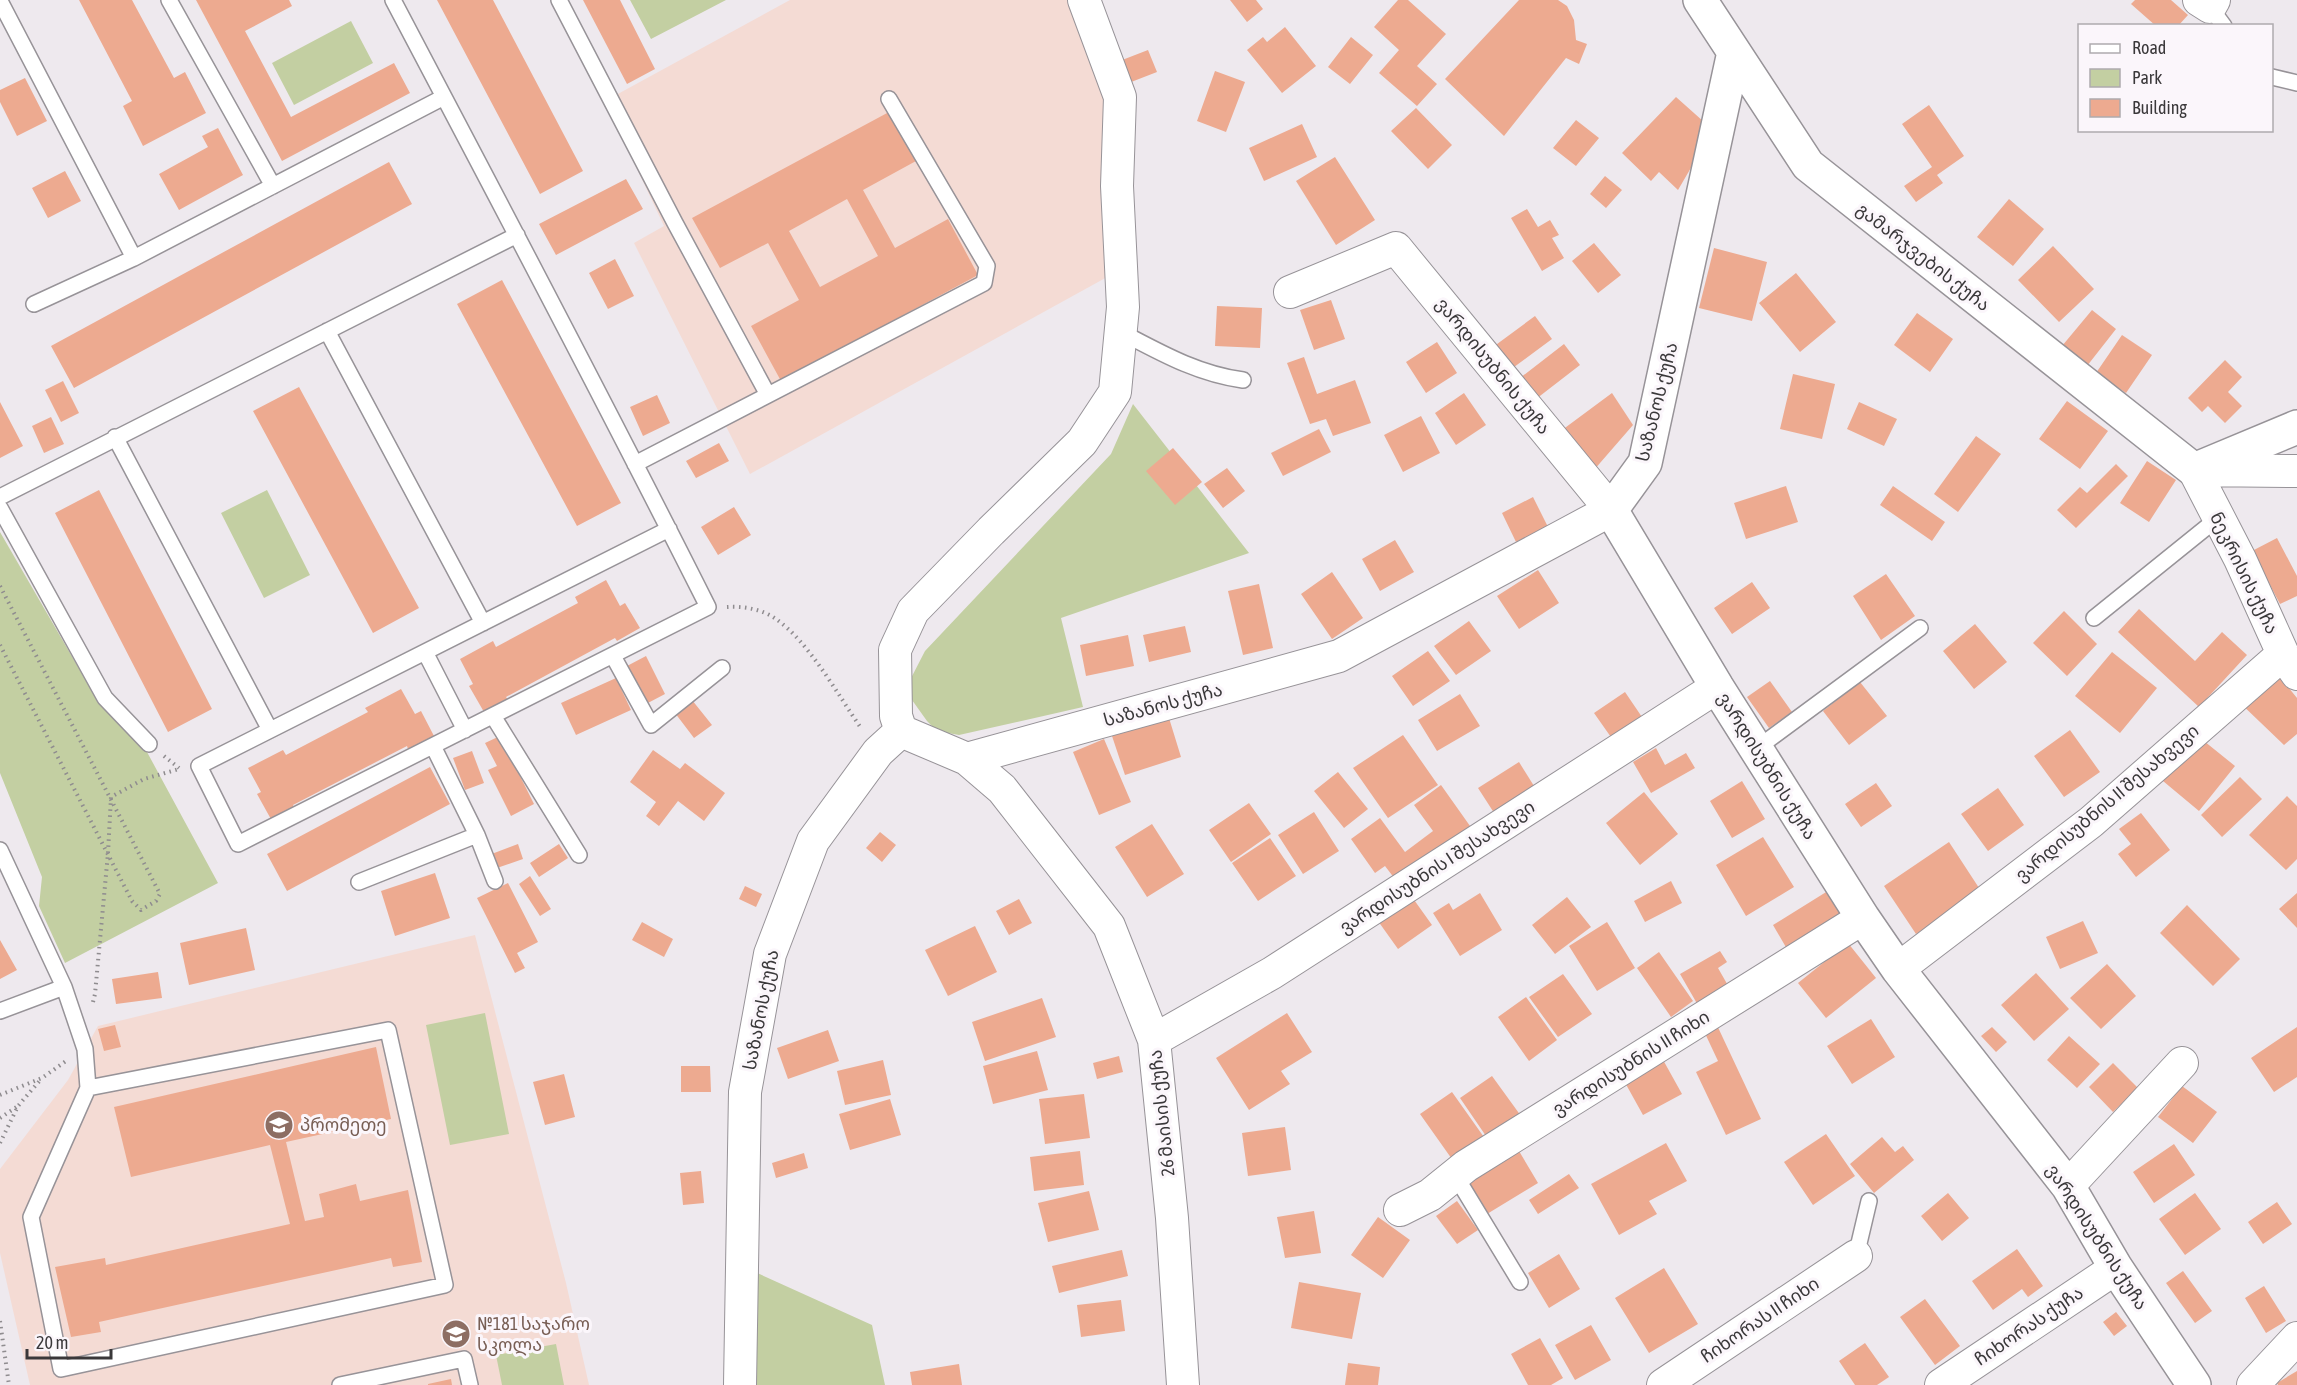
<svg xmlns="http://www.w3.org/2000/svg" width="2297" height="1385" viewBox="0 0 2297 1385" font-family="'Asap Condensed','Noto Sans Georgian',sans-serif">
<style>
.education{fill:#f4dbd4}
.green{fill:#c3cfa2}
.building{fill:#edaa90;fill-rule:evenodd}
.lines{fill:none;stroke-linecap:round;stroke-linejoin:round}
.lane-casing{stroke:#979398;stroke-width:18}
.street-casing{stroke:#979398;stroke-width:34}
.secondary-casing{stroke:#979398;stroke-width:36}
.path{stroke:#8f8c8f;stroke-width:4;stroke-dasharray:1.5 4.5;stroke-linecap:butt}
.lane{stroke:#fff;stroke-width:15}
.street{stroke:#fff;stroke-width:32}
.secondary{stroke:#fff;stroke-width:33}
.labels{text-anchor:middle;stroke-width:6;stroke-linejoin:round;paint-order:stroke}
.street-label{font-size:18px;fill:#3a383a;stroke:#fbf6fb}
.education-label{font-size:18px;fill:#785e54;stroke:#fbf6fb;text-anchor:start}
</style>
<rect width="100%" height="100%" fill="#eee9ee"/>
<path class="education" d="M790,0H1068L1106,96L1109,276L750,474L634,243L664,226L605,101Z
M475,935L566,1283L589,1385H30L0,1253V1169L68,1080L98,1026Z"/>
<path class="green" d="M630,0H726L651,39Z
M351,21L373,63L294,105L272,63Z
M1133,404L1249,553L1061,618L1083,707L959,735L937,731L927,721L912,700L908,684L925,651L1111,454Z
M267,490L310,575L264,598L221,513Z
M0,532L96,698L147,752L218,883L65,963L39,906L42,877L0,773Z
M485,1013L509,1134L450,1145L426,1025Z
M755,1272L872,1325L885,1385H755Z
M556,1344L564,1385H502L496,1355Z"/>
<path class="building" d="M79,0H132L174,78L185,72L206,113L143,146L123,106L132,101Z
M196,0H289L292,6L245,31L291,117L394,63L410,93L282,161Z
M437,0H493L583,171L540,194Z
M583,0H620L655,69L627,84Z
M1230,0H1256L1263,9L1247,22Z
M1398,0H1408L1446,34L1417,66L1437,84L1417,106L1379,73L1399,50L1374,27Z
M1519,0H1558L1567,6L1574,20L1576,40L1587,44L1579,64L1566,58L1504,136L1445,79Z
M2135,0H2171L2188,15L2178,26H2156L2131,4Z
M1285,27L1316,66L1282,93L1247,50L1263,37L1267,42Z
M1351,37L1373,55L1350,84L1328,67Z
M1148,50L1157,72L1126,84L1117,62Z
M1215,71L1245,82L1226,132L1197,121Z
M25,78L47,121L17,136L0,102V90Z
M1676,97L1713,130L1678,190L1659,172L1651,181L1622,153Z
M1929,105L1964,156L1937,175L1943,183L1916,202L1904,186L1932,167L1902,124Z
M1416,108L1452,145L1428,169L1391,131Z
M889,112L916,161L863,190L895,248L948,219L978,275L781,381L751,326L799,300L768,243L720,268L692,218ZM847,199L878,256L820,287L789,231Z
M1576,120L1599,138L1576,166L1553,148Z
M1302,124L1317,157L1264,181L1249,148Z
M218,128L243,175L179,210L159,174L208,147L202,136Z
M1335,157L1375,220L1336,245L1296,181Z
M389,162L412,204L74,388L51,346Z
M65,171L81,201L48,218L32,188Z
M1605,176L1622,190L1606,208L1590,194Z
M626,179L643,209L556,255L539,224Z
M2009,199L2044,229L2013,266L1977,237Z
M1527,209L1538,227L1550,220L1559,235L1552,238L1564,258L1542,271L1511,218Z
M1594,243L1621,275L1598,293L1572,261Z
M2053,246L2094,289L2059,322L2018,280Z
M1714,248L1767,262L1752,321L1699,308Z
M615,259L634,296L608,309L589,273Z
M1796,273L1836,322L1800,352L1759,303Z
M502,280L621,503L577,526L457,304Z
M1331,300L1345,339L1314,350L1300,310Z
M1217,306L1262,308L1260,348L1215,346Z
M2092,310L2116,329L2087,366L2062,346Z
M1917,313L1953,339L1930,372L1894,345Z
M1535,316L1552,339L1510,370L1493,347Z
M2122,335L2152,355L2126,393L2096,373Z
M1437,342L1457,373L1426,393L1406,362Z
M1564,344L1580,365L1536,399L1520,378Z
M1304,357L1317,394L1355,380L1371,423L1333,436L1326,419L1310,424L1287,363Z
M2225,360L2242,377L2228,392L2242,406L2225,423L2208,406L2202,412L2188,398Z
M1793,374L1835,384L1822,439L1780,429Z
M63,381L79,413L61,422L45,390Z
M299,387L419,608L373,633L253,411Z
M1464,393L1486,425L1456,445L1435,413Z
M1612,393L1633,425L1587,478L1554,436Z
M657,395L670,423L643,436L630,407Z
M2067,401L2108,431L2080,469L2039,439Z
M0,402L23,446L0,458Z
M1859,402L1897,419L1884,446L1847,429Z
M1421,416L1440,453L1403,472L1384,435Z
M51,417L64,444L44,453L32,426Z
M1319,429L1331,452L1283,476L1271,453Z
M1976,436L2001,454L1958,512L1934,494Z
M719,443L729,461L696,478L686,461Z
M1173,448L1202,482L1175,505L1146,471Z
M2147,461L2176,480L2149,522L2120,503Z
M2116,464L2128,476L2076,528L2057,510L2080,487L2087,493Z
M1227,468L1245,491L1223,508L1204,484Z
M1786,486L1798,522L1746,539L1734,503Z
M1893,486L1945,522L1932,541L1880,505Z
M99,490L212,709L168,732L55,513Z
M1533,497L1548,527L1516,542L1502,513Z
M734,507L751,535L718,555L701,527Z
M2277,538L2297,576V596L2280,604L2252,551Z
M1395,540L1414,572L1380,591L1362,559Z
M1538,570L1559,603L1519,629L1497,596Z
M1332,572L1363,618L1332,639L1301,594Z
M1886,574L1915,616L1881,640L1853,596Z
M606,580L620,606L625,603L640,628L617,641L615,638L506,697L508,700L484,712L469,686L473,684L460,659L493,641L496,647L578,603L575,597Z
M1752,582L1770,608L1732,634L1714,608Z
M1259,584L1273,648L1243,655L1228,591Z
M2139,609L2195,661L2222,632L2247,655L2199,707L2118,632Z
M2064,611L2097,644L2067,676L2033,643Z
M1469,621L1491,651L1456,675L1434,646Z
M1975,624L2007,662L1974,689L1943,651Z
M1185,626L1191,652L1149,662L1143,635Z
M1128,635L1134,666L1086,676L1080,645Z
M1428,651L1450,681L1413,706L1392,676Z
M2112,652L2157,688L2120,733L2075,696Z
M646,656L665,694L646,704L627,666Z
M2275,671L2297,698V734L2284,745L2237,700Z
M616,678L631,710L576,735L561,703Z
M1770,681L1792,712L1769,728L1747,697Z
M1860,682L1887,716L1849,745L1823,711Z
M401,689L415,714L421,711L434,736L408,749L407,746L293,805L295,809L272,821L257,794L261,792L248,768L283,750L286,755L368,712L365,708Z
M1625,692L1644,720L1613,740L1594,713Z
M1460,694L1480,726L1437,751L1418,720Z
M692,700L712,725L694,738L675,713Z
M1169,718L1181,757L1125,775L1112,736Z
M2070,730L2100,772L2064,797L2034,756Z
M1403,735L1438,785L1388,818L1353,768Z
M500,736L534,804L511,816L488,770L497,766L485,743Z
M2199,737L2235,766L2199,811L2163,781Z
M1104,739L1131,802L1099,815L1073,752Z
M1656,748L1665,765L1686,753L1695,768L1651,793L1633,762Z
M653,750L680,769L685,763L725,793L704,821L678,801L659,826L646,816L656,802L630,782Z
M472,751L484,783L465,790L453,758Z
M1519,762L1539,794L1498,819L1478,788Z
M430,767L450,804L287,891L267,854Z
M1338,772L1368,809L1344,828L1314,791Z
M2240,777L2262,799L2222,837L2201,815Z
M1742,781L1765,819L1732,838L1710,801Z
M1876,783L1892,806L1861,827L1845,804Z
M1441,785L1475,833L1401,887L1385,866L1375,873L1351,839L1380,818L1405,852L1433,831L1414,805Z
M1998,788L2024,825L1988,851L1961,814Z
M1644,792L1678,834L1640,865L1606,823Z
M2287,796L2297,806V859L2286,870L2249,835Z
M1249,803L1271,834L1231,862L1209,830Z
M1314,812L1339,851L1303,874L1278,835Z
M2141,813L2170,850L2136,877L2118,854L2131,844L2119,829Z
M1152,824L1184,874L1147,897L1115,847Z
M880,832L896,845L882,862L866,848Z
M1763,837L1794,887L1746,916L1716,865Z
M1270,838L1296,876L1258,901L1232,863Z
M1949,842L1981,891L1916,934L1884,886Z
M518,844L523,859L494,869L489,855Z
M559,844L568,858L539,877L530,863Z
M435,873L450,918L395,936L381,891Z
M530,876L551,909L540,916L519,884Z
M1671,881L1682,903L1645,922L1634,901Z
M508,883L538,942L517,953L525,968L515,973L477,898Z
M745,886L762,894L756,907L739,899Z
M1831,889L1846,912L1787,949L1773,925Z
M1480,893L1502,930L1460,956L1433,913L1449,903L1453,910Z
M2297,893V928L2279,909Z
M1412,897L1432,925L1398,949L1378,921Z
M1567,897L1591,927L1555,954L1532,925Z
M1019,899L1032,923L1009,935L996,911Z
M2187,905L2240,959L2213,986L2160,933Z
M2083,921L2098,953L2060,969L2046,937Z
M642,922L673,939L664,957L632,940Z
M1607,922L1635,968L1597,991L1569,946Z
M975,926L997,972L948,996L925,950Z
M246,928L255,970L189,985L180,943Z
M0,940L17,970L0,979Z
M1848,943L1876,978L1826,1018L1798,983Z
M1720,951L1727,962L1718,968L1730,989L1699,1007L1680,974Z
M1659,952L1693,1001L1671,1017L1637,968Z
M2107,964L2136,996L2101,1029L2070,998Z
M158,972L162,998L116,1004L112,979Z
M2036,973L2069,1009L2034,1041L2001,1005Z
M1563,974L1592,1014L1558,1037L1529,997Z
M1526,997L1557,1040L1529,1061L1498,1017Z
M1042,998L1056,1037L985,1061L972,1022Z
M1287,1013L1312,1052L1281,1071L1290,1084L1249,1110L1216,1058Z
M1871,1019L1895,1057L1852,1084L1827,1046Z
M1715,1021L1761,1119L1726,1135L1696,1072L1718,1061L1702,1027Z
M115,1025L121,1047L104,1051L98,1029Z
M1992,1027L2007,1042L1996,1052L1981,1036Z
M2297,1027V1077L2274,1092L2251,1058Z
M828,1030L839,1061L788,1079L777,1048Z
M2069,1036L2100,1064L2077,1088L2047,1060Z
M376,1047L391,1119L286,1142L305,1221L324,1217L319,1194L356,1184L360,1201L408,1190L422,1262L393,1267L391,1258L99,1322L101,1332L71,1337L55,1267L105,1258L106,1265L290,1224L270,1145L131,1177L114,1107Z
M1037,1051L1048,1090L993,1104L983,1066Z
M1119,1056L1123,1072L1097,1079L1093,1063Z
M1662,1058L1682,1094L1643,1115L1623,1079Z
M883,1060L891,1095L845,1105L837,1071Z
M2113,1063L2138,1088L2113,1112L2089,1087Z
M681,1066H710L711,1092H681Z
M564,1074L575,1117L545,1125L533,1082Z
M1492,1076L1521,1116L1488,1139L1460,1098Z
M2182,1086L2217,1112L2193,1143L2158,1117Z
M1452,1092L1486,1140L1454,1162L1420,1114Z
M1084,1094L1090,1138L1045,1144L1039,1099Z
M890,1099L901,1135L850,1150L839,1114Z
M1285,1127L1291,1170L1248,1176L1242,1133Z
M1826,1134L1855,1176L1813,1205L1784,1162Z
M1882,1137L1895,1152L1903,1146L1914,1160L1874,1193L1850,1164Z
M1666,1143L1687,1181L1649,1201L1657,1214L1619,1235L1591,1184Z
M2174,1144L2195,1175L2154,1203L2133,1172Z
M1080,1151L1084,1185L1034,1191L1030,1157Z
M1519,1151L1538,1183L1487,1214L1468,1181Z
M804,1153L808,1168L776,1178L772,1163Z
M701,1171L704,1203L683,1205L680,1173Z
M1569,1174L1579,1188L1538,1214L1529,1200Z
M1089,1191L1099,1230L1048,1242L1038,1203Z
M1948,1193L1969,1218L1942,1241L1921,1216Z
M2195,1193L2221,1229L2185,1255L2159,1219Z
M1457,1201L1478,1230L1457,1244L1436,1216Z
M2277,1202L2292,1224L2263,1244L2248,1222Z
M1314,1211L1321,1253L1285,1258L1277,1217Z
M1378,1217L1410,1240L1383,1278L1351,1255Z
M2017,1249L2043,1286L2028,1297L2022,1289L1993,1310L1972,1281Z
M1122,1250L1128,1276L1059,1293L1052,1266Z
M1559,1254L1580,1289L1549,1308L1528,1273Z
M1664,1268L1698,1324L1649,1353L1615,1298Z
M2183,1271L2212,1311L2195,1323L2166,1283Z
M1299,1282L1361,1293L1352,1339L1291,1328Z
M2264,1286L2286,1321L2266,1333L2245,1298Z
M1925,1299L1960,1346L1935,1365L1900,1317Z
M1121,1300L1125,1331L1081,1337L1077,1305Z
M2116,1312L2127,1326L2114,1336L2103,1322Z
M1591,1325L1611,1360L1575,1380L1555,1345Z
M1540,1338L1563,1378L1551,1385H1528L1511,1354Z
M1865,1343L1889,1377L1877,1385H1855L1839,1361Z
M1348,1363L1380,1367L1378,1385H1345Z
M959,1364L962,1385H912L910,1372Z
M2297,1371V1385H2278L2277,1383Z
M451,1379L452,1385H428V1384Z"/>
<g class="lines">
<g class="lane-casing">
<path id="lane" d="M169,0L273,186
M559,0L675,223L768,395
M0,1L134,258L444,97L393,0
M2210,7L2224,26
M2272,77L2297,83
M444,97C533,266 622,436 708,607L238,844L199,766L669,529
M34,304L134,258
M327,331L483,623
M1121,332C1161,353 1198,374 1243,380
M115,437L270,730
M635,464L984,283L987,266L889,99
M0,497L517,235
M0,508L105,698L149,744
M2094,618L2218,518
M425,652L465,730
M613,656L651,725L722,668
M493,716L579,855
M1756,749L1920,628
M477,835L495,881
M0,850L64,987L85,1049L88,1088L31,1217L61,1369L445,1285L388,1030L88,1088
M359,882L477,835L433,746
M0,1011L64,987
M1455,1175L1520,1282
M1856,1256L1869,1201
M340,1385L464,1359L470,1385"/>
</g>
<g class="street-casing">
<path id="street" d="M2199,0L2210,7L2214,0
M2297,471L2194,470L2240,559L2283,654L2297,674
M901,731L896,716L895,650L913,611L991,531L1082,442L1115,392L1123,307L1117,186L1120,97L1084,0
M901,731L967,759L1002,789L1109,926L1154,1040L1172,1218L1183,1385
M967,759L1339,656L1611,510L1396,248L1290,292
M1898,969L2091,822L2283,654
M1154,1040L1272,973L1717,687
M2068,1186L2182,1063
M1400,1210L1430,1195L1466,1166L1863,918
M740,1385L745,1092L770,954L813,841L878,752L901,731
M1663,1385L1856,1256
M1941,1385L2116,1268
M2253,1385L2297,1338"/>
</g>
<g class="secondary-casing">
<path id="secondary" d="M1700,0L1808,165L2194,470L2297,427
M1734,52L1645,463L1611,510L1717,687L1863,918L1898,969L2068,1186L2116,1268L2194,1385"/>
</g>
<path class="path" d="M0,586L160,894L156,901L141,910L132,901L0,645
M727,607C743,606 762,609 776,619C809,642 838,695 861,728
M164,756L179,768
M93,1002L95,994L108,853L111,797L144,779L179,769
M0,1095L42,1078L66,1061
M0,1118L18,1106
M0,1143L18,1106L42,1078
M0,1321L9,1385"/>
<use href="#lane" class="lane"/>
<use href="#street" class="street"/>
<use href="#secondary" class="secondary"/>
</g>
<defs>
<g id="school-disc" transform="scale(1.5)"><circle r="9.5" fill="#8d6e63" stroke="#fbf6fb"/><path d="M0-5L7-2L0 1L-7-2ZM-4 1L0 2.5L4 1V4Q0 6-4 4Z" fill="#fff"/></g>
</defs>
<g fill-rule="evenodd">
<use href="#school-disc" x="279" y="1125"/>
<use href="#school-disc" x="456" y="1334"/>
</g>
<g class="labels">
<g class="street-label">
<text transform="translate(1923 257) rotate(38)" y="6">გამარჯვების ქუჩა</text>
<text transform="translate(1493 366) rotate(51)" y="6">ვარდისუბნის ქუჩა</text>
<text transform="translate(1657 402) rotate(-76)" y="6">საზანოს ქუჩა</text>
<text transform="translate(2244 573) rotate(64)" y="6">ნეკრისის ქუჩა</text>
<text transform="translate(1163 705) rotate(-15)" y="6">საზანოს ქუჩა</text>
<text transform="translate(1767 766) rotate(58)" y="6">ვარდისუბნის ქუჩა</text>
<text transform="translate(2107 803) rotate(-40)" y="6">ვარდისუბნის II შესახვევი</text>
<text transform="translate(1437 867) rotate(-33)" y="6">ვარდისუბნის I შესახვევი</text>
<text transform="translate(761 1010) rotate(-79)" y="6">საზანოს ქუჩა</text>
<text transform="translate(1631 1063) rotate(-32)" y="6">ვარდისუბნის II ჩიხი</text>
<text transform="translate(1162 1113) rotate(-96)" y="6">26 მაისის ქუჩა</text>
<text transform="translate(2097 1237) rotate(57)" y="6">ვარდისუბნის ქუჩა</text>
<text transform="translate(1760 1320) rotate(-34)" y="6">ჩიხორას II ჩიხი</text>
<text transform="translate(2029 1326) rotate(-34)" y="6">ჩიხორას ქუჩა</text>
</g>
<g class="education-label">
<text x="300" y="1131">პრომეთე</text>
<text x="477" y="1330">№181 საჯარო<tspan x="477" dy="21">სკოლა</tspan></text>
</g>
</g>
<rect x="2078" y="24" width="195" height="108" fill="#fbf6fb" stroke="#aeaaae" stroke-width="1.5"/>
<rect x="2090" y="44" width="30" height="9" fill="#ffffff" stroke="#aeaaae" stroke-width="1.5"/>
<text x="2132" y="54" font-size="18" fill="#3a383a">Road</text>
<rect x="2090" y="69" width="30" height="18" fill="#c3cfa2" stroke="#aeaaae" stroke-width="1.5"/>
<text x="2132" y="84" font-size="18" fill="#3a383a">Park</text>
<rect x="2090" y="99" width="30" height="18" fill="#edaa90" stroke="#aeaaae" stroke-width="1.5"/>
<text x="2132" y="114" font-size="18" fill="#3a383a">Building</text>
<path d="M27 1349v9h84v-9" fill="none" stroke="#3a383a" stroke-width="3"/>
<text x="36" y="1349" font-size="18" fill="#3a383a" stroke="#fbf6fb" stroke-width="4.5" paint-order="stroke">20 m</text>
</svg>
